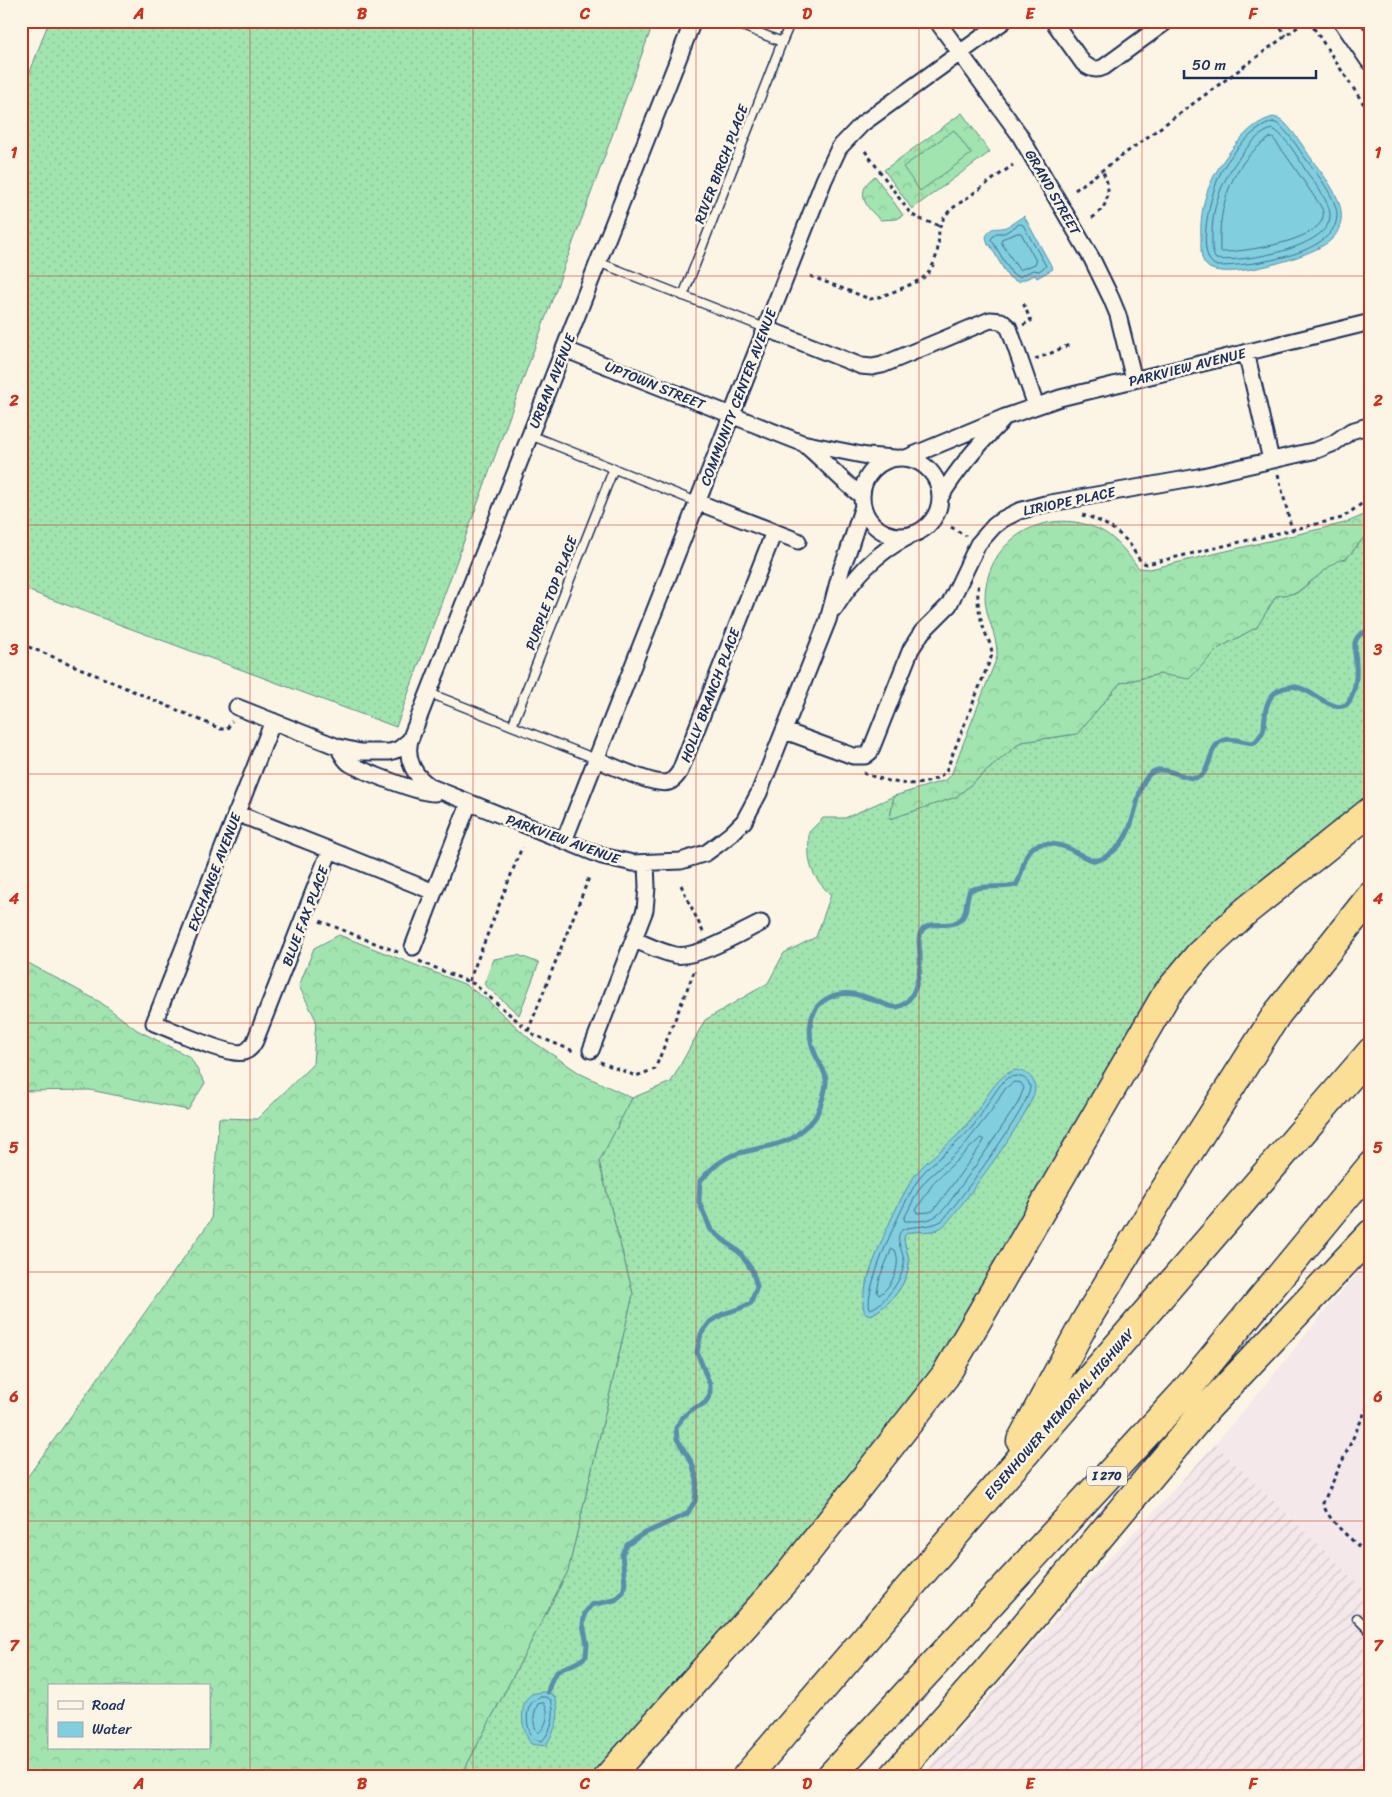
<svg xmlns="http://www.w3.org/2000/svg" width="1392" height="1797" viewBox="0 0 1392 1797" font-family="Sriracha,sans-serif">
<style>
.built{fill:#f4e8eb}
.industrial{fill:url(#industrial-furrows)}
.grass{fill:url(#grass-dots);stroke:#5e8a86;fill-rule:evenodd}
.forest{fill:url(#forest-crowns);stroke:#5e8a86;fill-rule:evenodd}
.garden{fill:#a1e4af;stroke:#5e8a86}
.water{fill:#80cede;stroke:#588eab}
.lines{fill:none;stroke-linecap:round;stroke-linejoin:round}
.shore{stroke:#436f91;stroke-width:1}
.stream{stroke:#588eab;stroke-width:5}
.service-casing{stroke:#1b2f5e;stroke-width:11}
.minor-casing{stroke:#1b2f5e;stroke-width:19}
.secondary-casing{stroke:#1b2f5e;stroke-width:25}
.motorway-casing{stroke:#1b2f5e;stroke-width:31}
.path{stroke:#1b2f5e;stroke-width:3;stroke-dasharray:4 4;stroke-linecap:butt}
.service{stroke:#fcf5e5;stroke-width:8}
.minor{stroke:#fcf5e5;stroke-width:15}
.secondary{stroke:#fcf5e5;stroke-width:21}
.motorway{stroke:#fbdf96;stroke-width:28}
.grid{fill:none;stroke:#c8321e;stroke-width:1;stroke-opacity:0.55}
.labels{text-anchor:middle;stroke-width:5;stroke-linejoin:round;paint-order:stroke}
.shield{fill:#fcf5e5;stroke:#5e6a86;stroke-width:1}
.shield-label{font-size:12px;font-weight:bold;fill:#1b2f5e}
.street-label{font-size:14px;fill:#1b2f5e;stroke:#fcf5e5}
.neatline{fill:none;stroke:#c8321e;stroke-width:2}
.grid-label{font-size:16px;text-anchor:middle;font-weight:bold;fill:#c8321e}
</style>
<defs>
<pattern id="industrial-furrows" width="10" height="10" patternUnits="userSpaceOnUse" patternTransform="scale(1.25)"><rect width="10" height="10" fill="#f4e8eb"/><path d="M-1 1l2-2M0 10L10 0M9 11l2-2" fill="none" stroke="#d1c7cc"/></pattern>
<pattern id="grass-dots" width="8" height="8" patternUnits="userSpaceOnUse" patternTransform="scale(1.25)"><rect width="8" height="8" fill="#a1e4af"/><path d="M2 2h.1M6 6h.1" fill="none" stroke="#8ac499" stroke-width="1.8" stroke-linecap="round"/></pattern>
<pattern id="forest-crowns" width="20" height="18" patternUnits="userSpaceOnUse" patternTransform="scale(1.25)"><rect width="20" height="18" fill="#a1e4af"/><path d="M2 6a3 3 0 1 1 6 0M12 15a3 3 0 1 1 6 0" fill="none" stroke="#8ac499"/></pattern>
</defs>
<rect width="100%" height="100%" fill="#fcf5e5"/>
<filter id="ink" filterUnits="userSpaceOnUse"><feTurbulence type="fractalNoise" baseFrequency=".02" numOctaves="2"/><feDisplacementMap in="SourceGraphic" scale="10" xChannelSelector="R" yChannelSelector="G"/><feConvolveMatrix kernelMatrix="1 2 1 2 8 2 1 2 1" color-interpolation-filters="sRGB"/></filter>
<g filter="url(#ink)">
<path class="built" d="M1371,1261V1596L1215,1444L1271,1378L1339,1293Z"/>
<path class="industrial" d="M1215,1444L1371,1596V1776H921L1103,1564L1160,1505Z"/>
<path class="grass" d="M49,21H654L396,727L21,588V96Z
M1371,529V798L1230,913L1026,1223L915,1398L776,1572L592,1776H461L568,1571L633,1294L599,1161L632,1098L671,1082L705,1020L768,983L784,953L816,937L831,895C808,873 808,862 809,832L823,818H845L894,796L890,818L956,797L1021,742L1077,734L1120,683L1160,674L1189,678L1219,648L1257,627L1276,596L1297,593L1337,560L1346,559ZM982,1105L1028,1108L998,1154L937,1230C931,1231 910,1231 906,1233C900,1237 910,1255 909,1263C907,1285 890,1305 871,1315L866,1313L863,1307L869,1274L898,1205L910,1183L954,1140Z"/>
<path class="forest" d="M962,113L990,152L912,209L884,170Z
M875,176L903,215L896,219L881,220C865,208 854,191 875,176Z
M1371,512V529L1346,559L1337,561L1296,593L1276,596L1257,627L1219,648L1189,679L1160,674L1120,683L1077,734L1021,742L956,797L890,819L894,796L946,780L951,775L997,657C998,630 981,615 986,586C995,531 1056,505 1104,532C1119,541 1128,555 1139,568L1150,569L1345,523Z
M339,935L464,984L486,999L532,1041L581,1074L632,1098L599,1162L633,1294L568,1571L461,1776H21V1486L211,1220L219,1118L257,1119L313,1064L316,1020L299,986L314,948ZM49,1686H209V1748H49Z
M518,955L539,963L519,1015L484,984L494,959Z
M21,959L100,1002L137,1030L190,1057L205,1083L188,1110L90,1090L21,1091Z"/>
<path class="garden" d="M954,130L971,154L920,191L903,167Z"/>
<path class="water" d="M1273,117C1276,118 1278,118 1280,119C1289,124 1307,152 1313,161C1325,178 1347,202 1340,225C1339,229 1336,235 1333,238C1318,256 1220,284 1206,265C1200,258 1201,248 1201,239C1199,200 1212,172 1237,143C1247,131 1258,121 1273,117Z
M1024,216L1053,269L1037,278L1035,275L1018,282L1008,277L990,245H988L986,237C991,226 994,229 1002,228C1009,227 1018,219 1024,216Z
M1016,1070C1025,1072 1033,1075 1035,1086C1039,1104 962,1205 946,1224C943,1226 940,1229 936,1230C929,1233 910,1230 906,1234C900,1238 910,1255 909,1263C907,1285 890,1305 871,1315L865,1313C865,1312 863,1308 863,1306C861,1281 902,1189 919,1170C935,1153 954,1141 969,1123C983,1106 994,1075 1016,1070Z
M540,1692H548L555,1697C562,1717 555,1729 546,1746L531,1744C522,1732 517,1703 532,1694C534,1693 537,1693 540,1692Z"/>
<g class="lines">
<path class="shore" d="M1273,122C1285,125 1298,149 1306,159C1315,171 1338,200 1337,216C1335,256 1247,266 1217,266C1193,258 1212,189 1221,172C1230,155 1253,127 1273,122Z
M1273,129C1285,135 1299,159 1306,171C1314,182 1330,202 1330,215C1331,248 1241,263 1216,259C1212,254 1212,248 1212,241C1211,204 1223,177 1246,149C1253,141 1262,131 1273,129Z
M1270,138H1273C1287,156 1299,174 1311,192C1315,198 1321,205 1323,212C1328,241 1241,252 1222,252L1220,250C1218,207 1231,162 1270,138Z
M1020,224L1023,225L1046,266L1039,271L1033,270L1019,277L1012,274L991,239L996,233H1004Z
M1018,233H1021L1036,261L1035,264L1019,270L1001,242L1002,239Z
M1016,1076C1023,1077 1028,1079 1030,1086C1033,1103 957,1203 943,1220C930,1229 908,1225 902,1230C893,1239 905,1253 904,1264C902,1276 896,1286 888,1295C883,1301 876,1308 870,1309C862,1290 908,1190 923,1173C939,1156 958,1144 973,1126C982,1115 998,1083 1009,1077C1010,1077 1015,1076 1016,1076Z
M1016,1082L1021,1083L1024,1088L1018,1103L988,1148L946,1207C933,1222 924,1221 905,1221L904,1219L919,1189L928,1178L963,1147L991,1111L1005,1089L1012,1083Z
M981,1138L984,1140L982,1144L934,1210L930,1212L917,1213L916,1210L934,1182Z
M892,1249L895,1250C902,1265 892,1287 879,1295L877,1292L880,1277Z
M540,1697H546L551,1700C556,1714 552,1731 542,1741L534,1739C525,1728 523,1702 540,1697Z
M544,1703C551,1712 546,1728 538,1733C532,1725 533,1713 538,1704Z"/>
<path class="stream" d="M548,1692C555,1660 568,1673 586,1656L587,1644L583,1624L585,1613L591,1605L615,1600L623,1593L625,1583L622,1554L627,1545L641,1535L687,1514L695,1501L697,1480L692,1463L677,1439L676,1428L682,1418L691,1410L705,1403L710,1395V1385L697,1352L701,1334L710,1322L723,1314L741,1308L751,1303L757,1286L752,1270L740,1253L711,1230L699,1202L700,1181C710,1170 721,1159 736,1154C752,1149 780,1146 794,1137C798,1134 802,1130 805,1127C808,1124 812,1122 814,1119C819,1112 827,1088 826,1079C825,1069 817,1061 814,1051C808,1036 808,1013 822,1002C840,988 860,994 879,1002C885,1004 891,1008 897,1007C916,1003 921,971 920,955C920,948 917,939 921,932C929,918 952,931 962,918C968,912 965,899 970,890C985,884 1000,889 1016,885C1023,875 1022,860 1030,850C1039,840 1059,844 1070,849C1078,853 1084,859 1094,860C1099,861 1104,858 1108,855C1141,835 1132,787 1151,773C1166,762 1190,786 1202,775C1212,766 1209,744 1224,740C1232,737 1245,743 1254,743C1258,739 1261,736 1263,731C1265,727 1264,721 1265,716C1266,701 1273,689 1289,687C1291,687 1294,686 1296,687C1311,688 1339,720 1350,700C1355,691 1357,676 1356,666C1356,650 1348,635 1371,630"/>
<g class="service-casing">
<path id="service" d="M782,42L791,21
M598,262L765,328
M683,296L782,42L730,21
M530,435L697,502
M429,693L596,759
M512,726L614,468
M1357,1618L1371,1632"/>
</g>
<g class="minor-casing">
<path id="minor" d="M937,21L1019,134L1092,259L1111,298L1118,315L1134,380
M1053,21L1083,63C1090,69 1096,71 1104,67L1167,21
M765,328L861,366L872,367L882,365L990,320L1001,321L1009,328L1036,406
M564,349L802,443L867,456L895,458
M1246,352L1271,460
M805,445C825,461 841,481 862,496
M862 497a39 39 0 1 1 78 0a39 39 0 1 1-78 0Z
M906,458L1005,417L1060,398L1371,322
M941,496C958,468 978,445 1001,422
M697,502L798,541
M835,608C855,576 874,554 908,537
M237,707L338,747L360,752H390L399,749L410,740L693,21
M273,721L154,1023C171,1029 229,1057 244,1052C250,1050 252,1046 255,1041L330,850L434,892L469,803
M785,731L853,756H865L870,752L911,649L922,632L949,605L978,544L994,526L1003,519L1019,511L1045,504L1198,477L1317,450L1334,443L1351,431L1371,425
M410,740C405,760 415,777 431,787L602,856L633,863L681,861L706,853L717,845L731,834L744,821L759,793L828,620L842,567L848,552L863,506
M338,747C341,753 344,759 349,763C362,771 421,794 435,793
M596,759C611,765 655,787 669,782C674,780 677,776 680,771L774,532
M236,813L330,850
M564,841L824,180L839,148L862,124L1004,21
M635,940C647,945 661,952 675,955C697,959 740,933 761,923
M413,947L434,892
M591,1050L645,910L647,887L646,863"/>
</g>
<g class="secondary-casing">
<path id="secondary" d="M1345,21L1371,59"/>
</g>
<g class="motorway-casing">
<path id="motorway" d="M1021,1441L1085,1322L1164,1191L1277,1014L1371,896
M609,1776L784,1581L945,1376L1166,995L1200,954L1246,911L1371,811
M747,1776L1371,1052
M831,1776L1183,1394L1371,1166
M894,1776L987,1671L1208,1407L1371,1234"/>
</g>
<path class="path" d="M962,21L964,24
M1276,21L1286,36
M1309,21L1371,115
M865,151L910,213L917,218L940,226
M1075,190L1306,21
M1092,218C1110,206 1112,188 1102,170
M810,276L870,299C880,298 917,283 924,277C931,272 935,261 937,253C941,233 934,229 950,210L1013,165
M1023,325L1031,321L1023,303
M1035,359L1049,354L1071,344
M1278,474L1292,530
M1082,515C1099,519 1114,528 1127,541C1134,548 1137,562 1147,564L1342,518L1371,497
M951,527L966,536
M21,644L61,660L221,729H227L232,721
M863,773C888,782 925,793 946,771L992,655C992,646 988,640 985,632C979,616 976,599 979,582
M681,885L704,934
M320,921L400,953
M419,961L474,984L534,1035L576,1052
M469,981L522,847
M528,1031L590,875
M600,1062L636,1076L655,1069L694,972L693,969
M1371,1399L1323,1503C1327,1521 1357,1544 1371,1557"/>
<use href="#service" class="service"/>
<use href="#minor" class="minor"/>
<use href="#secondary" class="secondary"/>
<use href="#motorway" class="motorway"/>
</g>
</g>
<path class="grid" d="M250,21V1776M473,21V1776M696,21V1776M919,21V1776M1142,21V1776M21,276H1371M21,525H1371M21,774H1371M21,1023H1371M21,1272H1371M21,1521H1371"/>
<g class="labels">
<rect class="shield" x="1087" y="1466.5" width="40" height="19" rx="4"/>
<g class="shield-label">
<text x="1107" y="1480">I 270</text>
</g>
<g class="street-label">
<text transform="translate(721 164) rotate(-69)" y="5">RIVER BIRCH PLACE</text>
<text transform="translate(1053 192) rotate(60)" y="5">GRAND STREET</text>
<text transform="translate(1187 367) rotate(-14)" y="5">PARKVIEW AVENUE</text>
<text transform="translate(552 381) rotate(-68)" y="5">URBAN AVENUE</text>
<text transform="translate(655 385) rotate(22)" y="5">UPTOWN STREET</text>
<text transform="translate(738 397) rotate(-69)" y="5">COMMUNITY CENTER AVENUE</text>
<text transform="translate(1069 501) rotate(-12)" y="5">LIRIOPE PLACE</text>
<text transform="translate(551 593) rotate(-69)" y="5">PURPLE TOP PLACE</text>
<text transform="translate(710 695) rotate(-69)" y="5">HOLLY BRANCH PLACE</text>
<text transform="translate(563 839) rotate(20)" y="5">PARKVIEW AVENUE</text>
<text transform="translate(214 872) rotate(-69)" y="5">EXCHANGE AVENUE</text>
<text transform="translate(305 916) rotate(-69)" y="5">BLUE FAX PLACE</text>
<text transform="translate(1059 1414) rotate(-49)" y="5">EISENHOWER MEMORIAL HIGHWAY</text>
</g>
</g>
<rect width="1392" height="1797" fill="none" stroke="#fcf5e5" stroke-width="55"/>
<rect x="48" y="1684" width="162" height="65" fill="#fcf5e5" stroke="#a2a6af"/>
<rect x="58" y="1701" width="25" height="8" fill="#fcf5e5" stroke="#a2a6af"/>
<text x="92" y="1710" font-size="15" fill="#1b2f5e">Road</text>
<rect x="58" y="1722" width="25" height="15" fill="#80cede" stroke="#a2a6af"/>
<text x="92" y="1734" font-size="15" fill="#1b2f5e">Water</text>
<path d="M1184 70v8h132v-8" fill="none" stroke="#1b2f5e" stroke-width="2.5"/>
<text x="1192" y="70" font-size="15" fill="#1b2f5e" stroke="#fcf5e5" stroke-width="4" paint-order="stroke">50 m</text>
<rect x="28" y="28" width="1336" height="1742" class="neatline"/>
<g class="grid-label">
<text x="139" y="19">A</text>
<text x="362" y="19">B</text>
<text x="585" y="19">C</text>
<text x="807" y="19">D</text>
<text x="1030" y="19">E</text>
<text x="1253" y="19">F</text>
<text x="14" y="158">1</text>
<text x="1378" y="158">1</text>
<text x="14" y="406">2</text>
<text x="1378" y="406">2</text>
<text x="14" y="655">3</text>
<text x="1378" y="655">3</text>
<text x="14" y="904">4</text>
<text x="1378" y="904">4</text>
<text x="14" y="1153">5</text>
<text x="1378" y="1153">5</text>
<text x="14" y="1402">6</text>
<text x="1378" y="1402">6</text>
<text x="14" y="1651">7</text>
<text x="1378" y="1651">7</text>
<text x="139" y="1789">A</text>
<text x="362" y="1789">B</text>
<text x="585" y="1789">C</text>
<text x="807" y="1789">D</text>
<text x="1030" y="1789">E</text>
<text x="1253" y="1789">F</text>
</g>
</svg>
